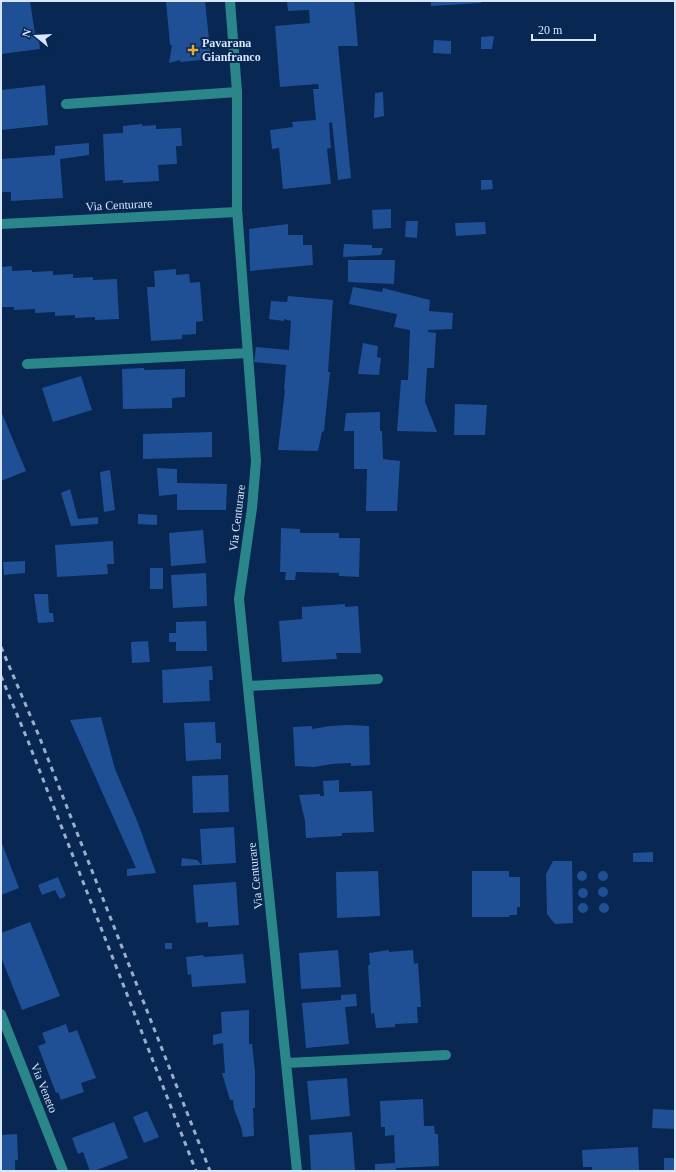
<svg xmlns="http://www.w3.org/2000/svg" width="676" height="1172" viewBox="0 0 676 1172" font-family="'Times New Roman',serif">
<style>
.building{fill:#1f5096}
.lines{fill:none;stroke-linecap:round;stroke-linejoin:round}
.minor{stroke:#2a8689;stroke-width:10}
.rail{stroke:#9aaeca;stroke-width:3;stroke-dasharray:5 5;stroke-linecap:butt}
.poi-dot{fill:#e9aa38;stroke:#082752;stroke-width:1.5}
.labels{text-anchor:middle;stroke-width:4;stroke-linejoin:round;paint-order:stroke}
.poi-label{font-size:12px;font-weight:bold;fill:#d7e6fc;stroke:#082752;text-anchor:start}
.street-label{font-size:12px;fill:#d7e6fc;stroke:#082752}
</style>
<rect width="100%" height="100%" fill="#082752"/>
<path class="building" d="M1,1H30L35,34L38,33L40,49L1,54Z
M166,1H205L211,59L180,62V60L169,63L172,45H170Z
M287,1H354L358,46H338L351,178L338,180L332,122L329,123L331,148L327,149L331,184L283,189L279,148L272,149L270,130L293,127L292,122L316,120L313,89H319L318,84L280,87L275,26L310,23L309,10L288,11Z
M431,1H481V3L431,6Z
M494,36L492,49H481V37Z
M434,40L451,41V54L433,53Z
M45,85L48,125L1,130V90Z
M383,92L384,116L374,118L375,93Z
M142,124V126L156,125V129L181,128L182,146H176L177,164L158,165L159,181L123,183V180L105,181L103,134L123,133V126Z
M89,143V155L60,159L63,198L11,201V192H1V159L55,155V146Z
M481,180H492L493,189L481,190Z
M391,209V228L373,229L372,210Z
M406,221H418L417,238L405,237Z
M485,222L486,234L456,236L455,223Z
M288,224V235H303V245H312L313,265L250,271L249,229Z
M344,244L372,245V248H383L381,255L343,257Z
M348,260H395L394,284L348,282Z
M12,266V271L32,270V272L53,271V275L73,274V278L93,277V280L117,279L119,319L95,320V317L75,318V315L55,316V312L35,313V309L14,310V307H1V267Z
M176,269V275L189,274L190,283L200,282L203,321L196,322V334L182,335V339L151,341L147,287H155L154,271Z
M353,287L382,292L383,288L402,293L430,300L429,311L453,313L452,329L428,330V332L436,333L434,368H427L425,402L437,432L397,431L401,380H408L410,330L394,327L397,314L349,304Z
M288,296L333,300L328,372H330L324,431L322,432L318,451L278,450L285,390L284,389L286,366V365L254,362L256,347L289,350L291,321L284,319V321L269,319L271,301L287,302Z
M363,343L378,346L377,357L381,358L379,375L358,374Z
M144,368V370L185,369V397L172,398V408L123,409L122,369Z
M81,376L92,410L53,422L42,388Z
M455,404L487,405L485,435H454Z
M1,411L26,471L1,481Z
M380,412V431H382L383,459L400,461L397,511H366L367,469H354V431H344L346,413Z
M212,432V457L143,459V434Z
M157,468L177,469V483L227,484L226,510H177V494L159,496Z
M110,470L115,510L104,512L100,472Z
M70,489L78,519L98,517V524L71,526L61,493Z
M138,514L157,515V525L138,524Z
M281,528L300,529V533H339V538H360L359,577L339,576V573L296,572L295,580H285L286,572H280Z
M203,530L206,563L171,566L169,533Z
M113,541L114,564H107L108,574L57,577L55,545Z
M25,561V573L4,575L3,562Z
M150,568H163V589H150Z
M206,573L207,606L173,608L171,575Z
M34,594H48L49,613H53L54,622L38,623Z
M345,604V607L358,606L361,653H336L337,659L282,662L279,621L302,619V607Z
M206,621L207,651H176V642H169V633H176V622Z
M148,641L150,662L132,663L131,642Z
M212,666L213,680H209L210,701L163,703L162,670Z
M101,717L115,769L138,823L156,873L127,876V869L136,868L70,720Z
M215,722L216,743H221V759L186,761L184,723Z
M348,725L369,726L370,765L351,766V763L332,764L314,767L295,766L293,727L312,726V729L330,726Z
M228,775L229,812L193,813L192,776Z
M339,780V792L372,791L374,832L342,833V836L306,838L305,821L299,795L320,794V796H324L323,781Z
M234,827L236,863L202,865L200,829Z
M1,841L19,888L1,895Z
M653,852V862H633V853Z
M182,858L197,860L202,865L181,866Z
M553,861H572L573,923L555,924L547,914L546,874Z
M378,871L380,916L337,918L336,872Z
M472,871H509V877H520V907H517V915H510L509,917H472Z
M577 876a5 5 0 1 1 10 0a5 5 0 1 1-10 0Z
M598 876a5 5 0 1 1 10 0a5 5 0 1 1-10 0Z
M58,877L66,896L60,899L55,890L42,895L38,885Z
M236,882L239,925L208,927V922L196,923L193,885Z
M598 892a5 5 0 1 1 10 0a5 5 0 1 1-10 0Z
M578 893a5 5 0 1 1 10 0a5 5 0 1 1-10 0Z
M599 908a5 5 0 1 1 10 0a5 5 0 1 1-10 0Z
M578 908a5 5 0 1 1 10 0a5 5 0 1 1-10 0Z
M30,922L60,996L22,1010L1,957V933Z
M165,943H172V949H165Z
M338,950L341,987L301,989L299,953Z
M389,950V952L413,950L414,964L418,963L421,1007H417L418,1023L395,1024V1027L376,1028L374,1013L371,1014L368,966L370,964L369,953Z
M243,954L246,983L192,987L191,974L188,975L186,957L203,955L204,957Z
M356,994L357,1006L345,1007L349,1044L306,1048L302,1003L341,1000V995Z
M249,1010V1044H252L255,1072V1108H253L254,1136L243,1137L241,1127L234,1109L233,1100H230L222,1073H225L223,1043L213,1045V1035L222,1033L221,1012Z
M66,1024L69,1033L77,1030L96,1078L81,1083L84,1092L61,1100L58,1092L56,1093L38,1046L46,1043L42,1033Z
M347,1078L350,1116L311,1120L307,1081Z
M423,1099L424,1126H434L435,1134H438L439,1166L396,1168V1171H375V1164L395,1163L394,1135L385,1136V1127H381L380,1101Z
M653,1109L675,1110V1129L652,1128Z
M147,1111L159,1137L144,1143L133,1117Z
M114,1122L128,1158L94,1171H90L83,1152L78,1154L72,1138Z
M352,1132L355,1171H311L309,1135Z
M17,1134L18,1160H15V1171H1V1135Z
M638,1147L639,1171H592V1167H583L582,1150Z
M664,1158H675V1171H664Z"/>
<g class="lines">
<path class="minor" d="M230,1L237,92V209L256,461L252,508L239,599L297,1171
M66,104L237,92
M1,224L237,212
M27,364L248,353
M249,686L378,679
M1,1014L63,1171
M287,1063L446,1055"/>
<path class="rail" d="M1,647L39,736L210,1171
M1,676L28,741L196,1171"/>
</g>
<path class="poi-dot" d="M191 44h4v4h4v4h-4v4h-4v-4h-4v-4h4z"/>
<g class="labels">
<g class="poi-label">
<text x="202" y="47">Pavarana<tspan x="202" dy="14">Gianfranco</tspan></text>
</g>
<g class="street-label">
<text transform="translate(119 205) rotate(-3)" y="4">Via Centurare</text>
<text transform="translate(237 518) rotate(-83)" y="4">Via Centurare</text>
<text transform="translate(255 876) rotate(-96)" y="4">Via Centurare</text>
<text transform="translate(44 1088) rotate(68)" y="4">Via Veneto</text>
</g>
</g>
<rect width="676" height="1172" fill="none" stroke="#d7e6fc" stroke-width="4"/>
<g transform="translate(36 36) rotate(288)" stroke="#082752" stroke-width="3" paint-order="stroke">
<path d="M0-3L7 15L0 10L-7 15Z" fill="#d7e6fc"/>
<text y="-6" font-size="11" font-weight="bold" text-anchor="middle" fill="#d7e6fc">N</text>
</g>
<path d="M532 34v6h63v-6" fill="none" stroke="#d7e6fc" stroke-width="2"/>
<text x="538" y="34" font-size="12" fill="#d7e6fc" stroke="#082752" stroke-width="3" paint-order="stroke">20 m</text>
</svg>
